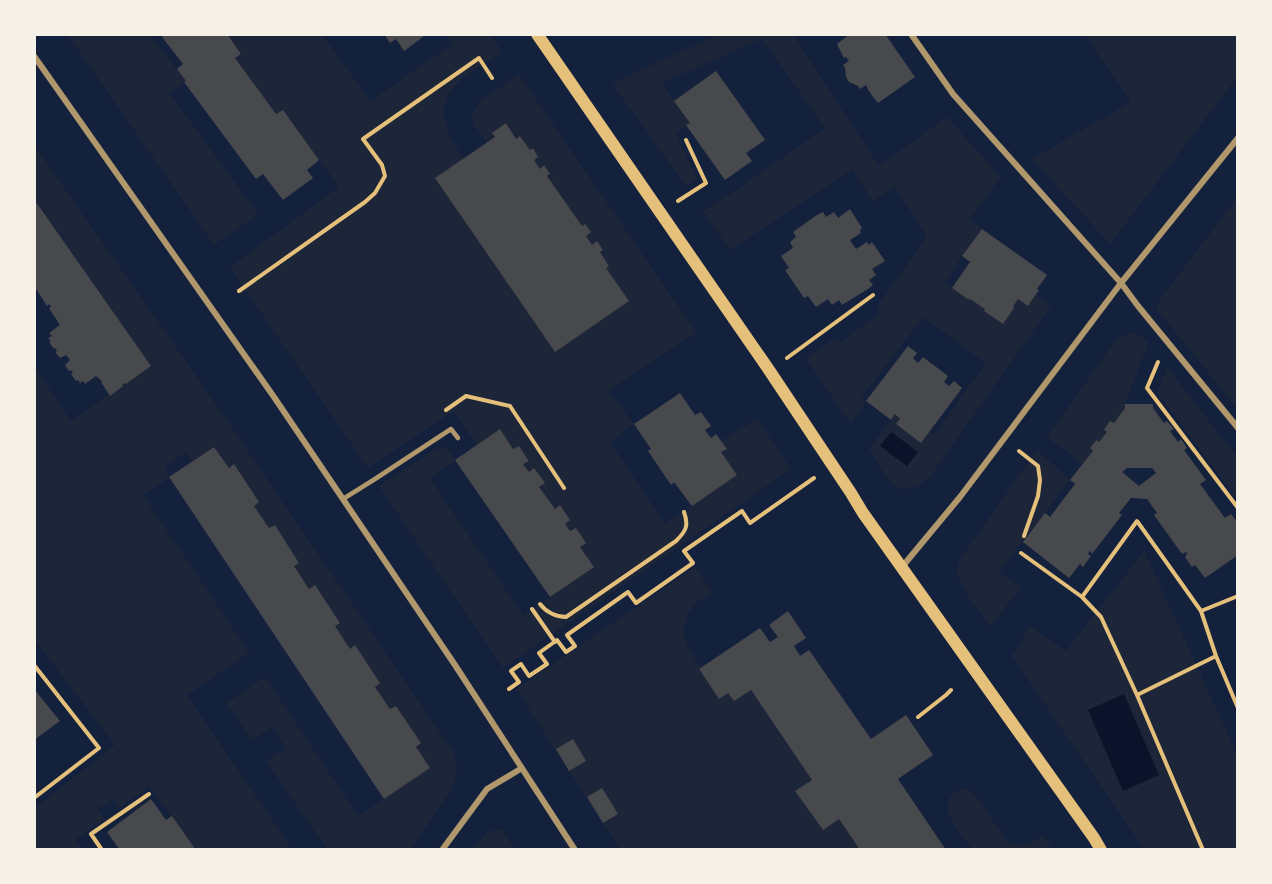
<svg xmlns="http://www.w3.org/2000/svg" width="1272" height="884" viewBox="0 0 1272 884" font-family="'Public Sans',sans-serif">
<style>
.green{fill:#1d2539}
.water{fill:#0b132b}
.building{fill:#48494c;fill-rule:evenodd}
.lines{fill:none;stroke-linecap:round;stroke-linejoin:round}
.path{stroke:#e5c07b;stroke-width:4}
.service{stroke:#b1986c;stroke-width:4.5}
.minor{stroke:#b1986c;stroke-width:6}
.secondary{stroke:#e5c07b;stroke-width:12}
</style>
<rect width="100%" height="100%" fill="#14213d"/>
<path class="green" d="M68,35H150L186,81L170,94L258,214L214,245Z
M227,35H323L370,101L453,44L447,35H491L502,52C452,85 421,97 464,159L628,300L606,268L609,265L600,252L603,249L597,241L592,245L586,236L585,224L582,226L547,176L550,174L545,166L540,169L534,160L538,156L533,149L530,150L520,136L516,139L506,123L493,133L495,137L487,142C474,125 464,118 482,100L519,75L696,332L609,391L634,424L610,442L665,524L737,475L721,452L726,449L721,441L757,419L791,469L503,668L379,486L434,450C448,445 448,449 455,460L430,478L523,616L594,566L580,547L576,528L570,531L565,524L570,520L560,506L555,509L539,487L534,469L529,472L524,464L529,460L519,446L513,449L500,429L477,445L453,411L368,468L230,267L339,187L283,110L276,114L235,58L241,54Z
M718,35H796L794,36L879,166L947,117L1001,177L970,219L982,229L962,256L946,282L969,300L970,299L985,309L984,311L1002,324L1014,309L1013,307L1018,299L1028,306L1036,296L1051,306L929,478C921,483 912,490 902,488C889,486 876,460 869,449L895,414L900,419L896,424L921,443L929,432L934,435L986,363L923,317L861,398L866,401L851,424L806,359L835,338L840,342L879,315L878,305L927,237L895,187L873,201L852,170L730,250L703,211L736,190L825,128L762,39L662,83L690,123L676,134L697,179L686,186L613,85L622,78Z
M1085,35H1237V77L1110,244L1032,159L1131,102Z
M34,145L204,387L452,750C458,764 458,776 452,789L411,849H327L266,761L286,748L272,727L252,740L226,703L265,677L358,816L430,768L416,747L421,743L396,706L390,709L375,687L380,683L355,646L350,649L335,626L340,622L315,586L309,589L294,566L299,562L275,525L269,528L254,506L259,502L234,465L229,468L214,447L192,461L186,452L164,467L170,477L143,495L249,653L187,695L292,849H196L149,786L119,808L113,799L98,809L105,819L75,840L82,849H35V808L115,745L35,640V368L71,421L109,394L110,395L122,387V385L125,383L126,384L151,366L35,199Z
M1237,198V407L1235,406L1157,309L1158,302Z
M1131,333L1143,336L1148,344L1125,404V408L1114,423L1110,422L1104,430L1107,432L1099,442L1096,440L1090,448L1093,451L1083,464L1047,437L1116,340Z
M1168,368L1223,439L1237,455V499L1157,392Z
M1037,450L1070,480L999,572L1021,588L990,626C982,615 957,584 957,572C957,567 959,562 961,558Z
M1144,551L1237,754V849H1144L1012,656L1030,626L1066,651Z
M695,567L712,592L696,603L687,615L684,633L689,650L701,668L699,670L719,699L728,692L734,701L750,690L812,779L795,791L822,830L839,819L860,849H620L516,689Z
M962,789L971,791L977,797L1006,840C1019,849 1031,843 1043,836L1052,849H972C960,832 929,802 962,789Z
M498,829L502,830L515,849H473L487,832Z"/>
<path class="water" d="M891,432L918,452L907,466L880,446Z
M1124,694L1159,775L1123,791L1088,710Z"/>
<path class="building" d="M165,34H227L241,54L235,58L276,114L283,110L319,160L307,170L313,178L283,200L263,174L256,179L184,82L186,81L177,69L183,64L162,37Z
M384,34H427L404,51L396,39L390,43Z
M850,34H885L915,77L878,103L868,90V89L866,85L860,89L858,86L849,82L846,77L845,68L843,65L849,61L846,57L844,58L837,44Z
M716,71L765,140L746,153L752,161L725,180L686,125L690,123L674,101Z
M506,123L516,139L520,136L530,150L533,148L538,157L534,160L540,169L544,165L550,174L547,176L582,226L585,224L591,232L586,236L592,245L597,241L603,250L600,252L609,266L606,268L629,301L555,352L435,178L495,137L492,133Z
M34,199L151,366L126,384L125,383L122,385L123,386L110,396L101,382L102,381L96,376L85,384L83,381L80,383L78,380L76,381L71,374L73,373L71,370L69,371L65,365L70,360L66,355L60,358L55,352L57,351L55,348L54,349L49,342L51,341L48,338L52,336L49,333L60,325L49,308L51,307L49,304L47,306L36,289L34,290Z
M850,209L862,228L860,230L861,233L850,240L856,249L867,242L869,245L872,242L885,261L872,269L876,275L869,280L873,285L868,289L842,305L839,300L832,305L828,299L816,307L808,296L804,298L785,270L789,268L781,256L793,248L790,242L796,237L793,232L817,215L823,212L826,217L834,212L838,218Z
M982,229L1047,275L1037,289L1039,290L1028,306L1018,299L1013,307L1014,308L1003,324L984,311L985,309L970,299L969,300L952,288L970,262L962,256Z
M908,346L917,353L913,358L918,363L923,357L948,376L944,382L949,386L954,381L962,388L921,443L896,424L900,419L895,414L891,420L866,401Z
M680,393L695,415L701,412L711,426L705,430L711,438L716,434L727,449L721,452L737,475L692,506L674,482L671,485L648,451L651,449L634,424Z
M1125,404H1153V408L1164,423L1167,421L1174,429L1170,431L1178,442L1181,439L1187,448L1184,450L1206,480L1200,484L1225,518L1231,514L1238,523V555L1205,578L1195,565L1192,567L1185,557L1187,554L1186,552L1182,554L1154,515L1157,513L1147,499L1131,498L1119,513L1122,515L1092,554L1090,551L1088,554L1091,556L1083,567L1080,564L1069,578L1023,542L1045,513L1050,517L1075,484L1070,480L1093,451L1090,448L1096,440L1099,442L1107,432L1104,430L1110,421L1114,423L1125,408ZM1127,468H1152L1156,473L1139,486L1122,472Z
M500,429L513,449L519,446L529,461L523,464L529,472L534,468L545,483L539,487L555,509L560,505L570,520L565,524L570,531L576,528L586,543L580,547L594,567L550,597L455,460Z
M214,447L229,468L234,464L259,502L254,506L269,528L275,525L299,563L294,566L309,589L315,585L340,623L335,626L350,649L355,645L380,683L375,687L390,709L396,706L421,743L416,747L430,768L384,799L169,477Z
M788,611L806,638L794,646L800,656L809,650L871,739L906,715L933,755L898,779L946,850H860L839,819L823,830L795,791L812,780L751,690L734,701L728,693L719,699L699,669L760,628L770,642L778,637L769,625Z
M34,689L60,721L34,740Z
M573,739L586,761L569,771L556,749Z
M602,788L618,814L603,823L587,797Z
M151,799L166,820L172,816L196,850H120L107,832Z"/>
<g class="lines">
<path class="path" d="M678,201L706,183L686,140
M239,291L365,202L375,193L385,176L382,165L363,139L479,58L492,78
M787,358L873,295
M1158,362L1147,388L1238,508
M446,410L466,396L510,406L564,488
M1019,451L1038,466L1040,480L1038,496L1024,536
M1021,553L1082,597
M540,604C546,612 556,617 566,617L676,541C686,531 689,526 684,512
M532,609L555,642
M1201,611L1238,596
M34,665L99,748L34,798
M509,689L519,682L511,671L521,664L529,676L547,664L539,653L557,640L566,652L575,646L567,635L628,592L636,603L693,563L684,551L742,511L750,523L814,478
M1137,695L1216,656
M918,717L946,695L951,690
M102,850L91,834L149,794
M1203,850L1137,695L1101,617L1082,597L1137,521L1201,611L1216,656L1238,708"/>
<path class="service" d="M343,499L375,479L451,429L458,438"/>
<path class="minor" d="M911,34L953,94L1121,283L1138,306L1238,428
M34,56L274,397L455,665L575,850
M902,567L960,497L1121,283L1238,138
M442,850L487,789L522,768"/>
<path class="secondary" d="M537,34L769,370L851,493L863,513L1094,838L1101,850"/>
</g>
<rect width="1272" height="884" fill="none" stroke="#f6f1e7" stroke-width="72"/>
</svg>
